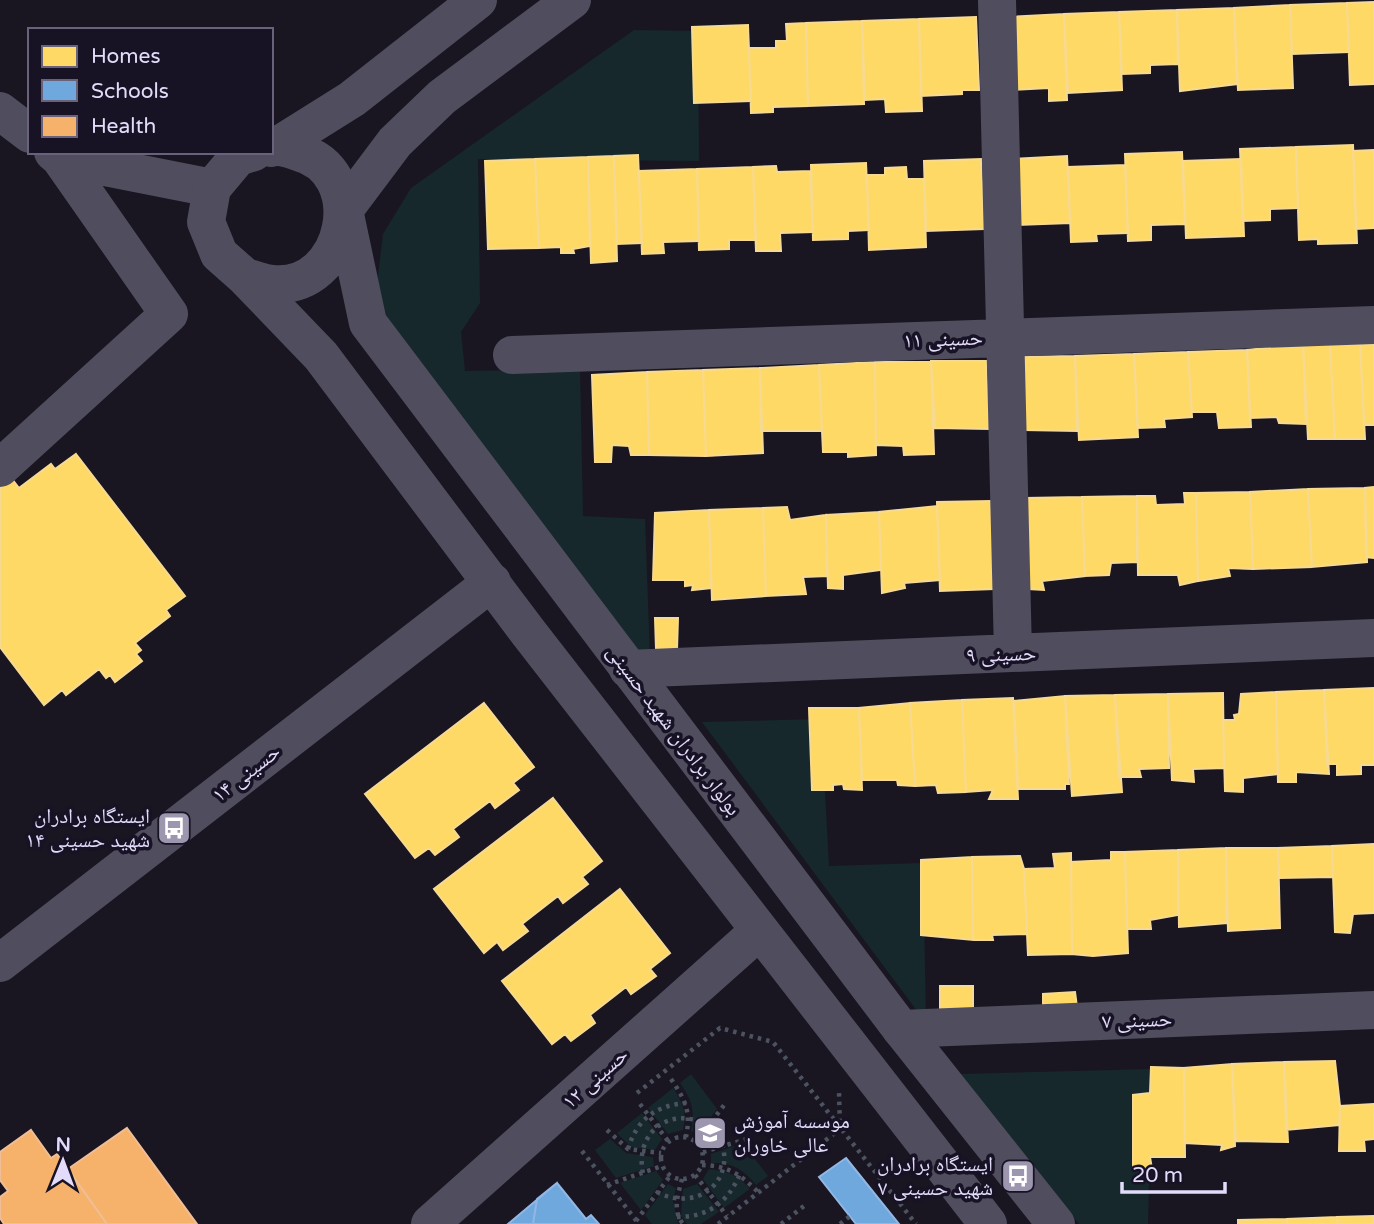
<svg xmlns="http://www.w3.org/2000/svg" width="1374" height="1224" viewBox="0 0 1374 1224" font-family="'Varela Round','Noto Naskh Arabic',sans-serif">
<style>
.green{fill:#16282c}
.homes{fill:#ffd966;stroke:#f7da92;stroke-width:2}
.schools{fill:#6fa8dc;stroke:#92b7e5;stroke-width:2}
.health{fill:#f6b26b;stroke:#f0be96;stroke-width:2}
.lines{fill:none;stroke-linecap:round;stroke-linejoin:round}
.path{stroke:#4c5360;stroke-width:4.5;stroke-dasharray:3.5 5;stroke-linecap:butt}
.minor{stroke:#504d5f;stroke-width:38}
.tertiary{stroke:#504d5f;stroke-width:38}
.labels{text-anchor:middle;stroke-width:7;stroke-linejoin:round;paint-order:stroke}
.street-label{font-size:21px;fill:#e3dbfa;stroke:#181225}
.poi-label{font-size:21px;fill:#e3dbfa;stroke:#181225;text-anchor:end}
</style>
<rect width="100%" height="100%" fill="#191621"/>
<path class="green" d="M634,30L698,31L699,161L478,159L480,303L461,332L465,371L580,369L583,516L645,519L650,657L636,656L391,343L377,284L383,234L411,188Z
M821,719L829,866L923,863L926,1023L702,722Z
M1152,1069L1148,1224H1079L960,1074Z
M691,1074L717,1109L697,1135L691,1131C695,1110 692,1100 680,1083Z
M673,1088C683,1103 687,1112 683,1130L668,1134L648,1108Z
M642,1113L662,1139L655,1150L631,1147L617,1133Z
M610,1139L626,1153L653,1157L654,1166L616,1178L595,1150Z
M743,1143L768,1176L756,1185C743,1169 732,1162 711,1163V1154Z
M709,1169C727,1171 738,1175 750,1189L724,1208L703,1179Z
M656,1171L663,1180L641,1210L620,1183Z
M668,1184L676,1188L673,1201L678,1224H652L645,1215Z
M697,1184L719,1212L701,1224H687L681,1216L683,1189Z"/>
<path class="homes" d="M1374,2V84L1350,85L1347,3Z
M1347,3L1349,52L1292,54L1290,5Z
M1290,5L1293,88L1238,90L1234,8Z
M1234,8L1237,84L1180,91L1177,10Z
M1177,10L1178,64L1150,65V73L1122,74L1119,12Z
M1119,12L1122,90L1068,93L1064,14Z
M1064,14L1067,100L1049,101V88L1009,90L1006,17Z
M976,17L979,90H962V94L921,96L919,19Z
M919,19L922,111L886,112L885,99L865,100L862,21Z
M862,21L864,104L808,106L806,23Z
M806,23L808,106L773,107V112L751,113L749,48H776V41H787L786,24Z
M748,25L751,101L694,103L692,27Z
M1353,145L1357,243L1318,244V239L1299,240L1296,147Z
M1296,147L1298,208L1270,209V220L1243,221L1240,149Z
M1374,150V228L1356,229L1353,151Z
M1182,152L1185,224L1151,225V240L1128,241L1125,154Z
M638,155L642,243L617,244L614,156Z
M614,156L617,261L591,263L588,157Z
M1067,156L1070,223L1014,225L1012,159Z
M588,157L590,246L573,249L574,253H561V247L539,248L535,159Z
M535,159L539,248L488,249L485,161Z
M981,159L984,229L926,231L924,161Z
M1241,159L1244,236L1186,238L1183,161Z
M866,163L869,230L848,231V239L813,240L811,165Z
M1125,165L1128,233L1096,234L1097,241L1071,242L1068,167Z
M776,166L777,172L810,171L813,232L780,233L781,251H756L753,167Z
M753,167L756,240H729V249L699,250L697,169Z
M906,167L907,179H924L926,247L869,250L867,175H885V168Z
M697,169L699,241L663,242L664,253L642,254L639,171Z
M1303,344L1306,424L1279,423L1277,417L1250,418L1247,350Z
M1303,344L1330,345L1335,439H1308Z
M1360,344H1374V425H1364Z
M1360,344L1365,439H1335L1330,345Z
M1247,350L1251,427L1219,428L1217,412H1192L1188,352Z
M1188,352L1192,417L1164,419L1165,427L1138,428L1134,354Z
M1134,354L1138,437L1079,440L1075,356Z
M1075,356L1077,431L1024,430L1022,357Z
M931,361H986L989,429L935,428Z
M931,361L934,454L904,455L903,446L876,445L875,362Z
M875,362L876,455L848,457V452H823L819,365Z
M819,365L822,431H761L760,368Z
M760,368L763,453L706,456L703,370Z
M703,370L706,456L649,455L647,372Z
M647,372L649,455H631L629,446L612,445L611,462H595L592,375Z
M76,454L185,596L166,610L170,616L135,643L141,650L136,654L142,661L115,682L110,675L106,678L99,669L66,695L62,690L44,705L0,647V480L12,479L19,488L51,464L55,469Z
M1374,487V558L1366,557L1365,488Z
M1365,488L1367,562L1312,567L1308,489Z
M1308,489L1312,567L1253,569L1250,492Z
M1250,492L1253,569L1228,568L1230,576L1198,581L1196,493Z
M1184,493H1196L1198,581L1180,585L1178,575H1138L1137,496H1155L1156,505L1185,504Z
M1137,496V562L1111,563L1109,575L1085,576L1082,497Z
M1082,497L1085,576L1042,581L1044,590L1028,589L1025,498Z
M991,501L994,589L940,591L937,502Z
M937,506L940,580L904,583L905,588L882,593L879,512Z
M787,507L790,520L826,515L827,576L803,577L806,594L766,596L763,508Z
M763,508L766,596L712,600L709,510Z
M709,510L711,588L692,590L693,585L685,586V580H653L655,513Z
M879,512L881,570L843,575V589L828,588L826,515Z
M655,618H678L677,650L656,649Z
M1374,688V765H1361V774L1337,775V764H1327L1324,690Z
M1324,690L1329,774L1296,772V782H1278L1276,692Z
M1276,692L1278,774L1243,778V792L1225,791L1223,720H1235L1234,715L1239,714L1241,694Z
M1223,693L1224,768L1193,769L1194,782L1172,780L1168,694Z
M1168,694L1169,768L1139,769L1141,777H1119L1115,695Z
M1115,695L1122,792L1072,796L1065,696Z
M1065,696L1069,784H1065V789H1018L1014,701Z
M1013,698L1018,799H989L993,790L966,792L962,700Z
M962,700L966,792L938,793L936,785L915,786L910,703Z
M484,703L534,767L513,783L519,790L495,808L490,801L453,829L459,837L435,855L429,848L415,858L365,794Z
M910,703L915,786L898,785L897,780H862L859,708Z
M809,708H859L862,790L844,789L843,784L833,785V790H812Z
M553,798L602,861L582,877L588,884L563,903L558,896L522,924L528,931L503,950L497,942L484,953L434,889Z
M1374,844V913L1353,914L1350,933L1335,932L1332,846Z
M1332,846L1333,877L1279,878L1278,848Z
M1226,848H1278L1280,928L1228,931Z
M1226,848L1227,923L1179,927L1178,850Z
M1178,850V915L1150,920L1151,929H1127L1125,852Z
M1111,852H1125L1128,953L1093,956L1072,954L1071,862L1111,860Z
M1071,853L1072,954L1028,955L1024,869L1055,868L1053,854Z
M1020,856L1024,869L1027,934L992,935L993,940H973L972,857Z
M972,857L973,940L921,935V860Z
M620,889L670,953L650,969L656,976L631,994L626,987L590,1015L595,1023L571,1041L565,1034L552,1044L502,981Z
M940,986H973V1014H940Z
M1075,992L1077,1007L1043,1009V994Z
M1335,1061L1340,1106L1339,1125L1286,1130L1284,1062Z
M1284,1062L1288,1142L1236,1141L1232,1064Z
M1232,1064L1235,1146L1221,1150L1222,1145L1185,1143L1184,1068Z
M1151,1067L1184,1068L1185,1157H1150L1152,1169L1133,1170V1095L1150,1093Z
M1374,1104V1139L1364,1140L1365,1151H1339L1340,1106Z
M1374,1216V1224H1338L1337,1217Z
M1337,1217L1338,1224H1287V1219Z
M1287,1219V1224H1238V1220Z"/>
<path class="schools" d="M846,1158L899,1224H856L819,1177Z
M557,1183L586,1219L591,1215L599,1224H508Z
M557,1183L586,1219L591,1215L599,1224H533L537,1199Z"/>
<path class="health" d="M127,1128L197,1224H107L68,1169Z
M31,1130L51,1158L57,1154L107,1224H4L0,1218V1197L8,1191L0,1180V1152Z"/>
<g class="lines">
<path class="path" d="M671,1079C686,1101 691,1112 686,1137
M637,1093L720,1028L773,1042L916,1224
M640,1104L668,1141
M607,1130L628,1149L661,1153
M661 1158a21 21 0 1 1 42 0a21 21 0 1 1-42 0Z
M696,1142L725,1104
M628,1149C637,1119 656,1105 687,1103
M582,1151L639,1224
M703,1152L750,1138
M702,1165C729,1166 740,1174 759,1193
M643,1173C634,1132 672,1104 708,1126
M695,1175L727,1216
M682,1179C678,1195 672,1210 683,1224
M607,1185L662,1166
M657,1192C692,1211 732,1187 723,1147
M677,1217C709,1217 728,1202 740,1174
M636,1221L670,1176
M718,1224L840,1129L839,1092
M781,1224L804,1206
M840,1224L850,1216"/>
<path class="minor" d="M997,0L1013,653
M0,111L30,134
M277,146L352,99L478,0
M53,152L60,158L212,188
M344,210L395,142L442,97L572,0
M512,355L1374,325
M0,468L169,314L60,158
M628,669L1374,638
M0,963L492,582
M901,1029L1374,1010"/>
<path class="tertiary" d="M254,152L238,157L212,188L206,222L219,254L245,277L321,356L528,632L988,1224
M344,210L368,323L901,1029L1056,1224
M245,277C254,279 263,283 272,284C348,291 371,171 298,152C289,149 280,145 271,148
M430,1224L759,931"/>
</g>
<defs>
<g id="bus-square" transform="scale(1.75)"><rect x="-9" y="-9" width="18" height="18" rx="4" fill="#9c96ae" stroke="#181225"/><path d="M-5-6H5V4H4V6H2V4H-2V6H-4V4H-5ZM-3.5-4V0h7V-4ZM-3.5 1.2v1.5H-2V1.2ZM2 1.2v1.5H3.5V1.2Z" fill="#fff"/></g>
<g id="university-square" transform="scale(1.75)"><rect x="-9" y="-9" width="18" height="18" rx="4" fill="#9c96ae" stroke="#181225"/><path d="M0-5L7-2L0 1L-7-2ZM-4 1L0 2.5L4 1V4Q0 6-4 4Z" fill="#fff"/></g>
</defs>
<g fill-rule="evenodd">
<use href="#bus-square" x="174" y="828"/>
<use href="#university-square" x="710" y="1133"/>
<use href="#bus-square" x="1018" y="1176"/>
</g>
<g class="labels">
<g class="street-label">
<text transform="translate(943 339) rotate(-2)" y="7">حسینی ۱۱</text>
<text transform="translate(1001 654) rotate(-2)" y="7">حسینی ۹</text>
<text transform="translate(674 730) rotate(53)" y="7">بولوار برادران شهید حسینی</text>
<text transform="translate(246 773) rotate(-38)" y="7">حسینی ۱۴</text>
<text transform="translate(1137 1020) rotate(-2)" y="7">حسینی ۷</text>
<text transform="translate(595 1078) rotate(-42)" y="7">حسینی ۱۲</text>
</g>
<g class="poi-label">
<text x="150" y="823">ایستگاه برادران<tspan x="150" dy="24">شهید حسینی ۱۴</tspan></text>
<text x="734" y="1128" text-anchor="start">موسسه آموزش<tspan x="734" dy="24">عالی خاوران</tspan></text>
<text x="993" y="1171">ایستگاه برادران<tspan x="993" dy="24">شهید حسینی ۷</tspan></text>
</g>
</g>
<rect x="28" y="28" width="245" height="126" fill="#181225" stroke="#69627a" stroke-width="2"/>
<rect x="42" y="46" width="35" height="21" fill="#ffd966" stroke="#69627a" stroke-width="2"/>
<text x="91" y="63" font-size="21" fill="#e3dbfa">Homes</text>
<rect x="42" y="80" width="35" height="21" fill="#6fa8dc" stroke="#69627a" stroke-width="2"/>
<text x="91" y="98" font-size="21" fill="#e3dbfa">Schools</text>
<rect x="42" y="116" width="35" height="21" fill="#f6b26b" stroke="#69627a" stroke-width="2"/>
<text x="91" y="133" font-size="21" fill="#e3dbfa">Health</text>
<g transform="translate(63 1161) rotate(1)" stroke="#181225" stroke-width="5" paint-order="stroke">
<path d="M0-5L12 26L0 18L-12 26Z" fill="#e3dbfa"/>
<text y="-10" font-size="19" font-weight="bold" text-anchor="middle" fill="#e3dbfa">N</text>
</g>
<path d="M1122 1182v10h103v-10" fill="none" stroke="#e3dbfa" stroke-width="3.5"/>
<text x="1132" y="1182" font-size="21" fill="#e3dbfa" stroke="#181225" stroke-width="5" paint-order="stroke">20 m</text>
</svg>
